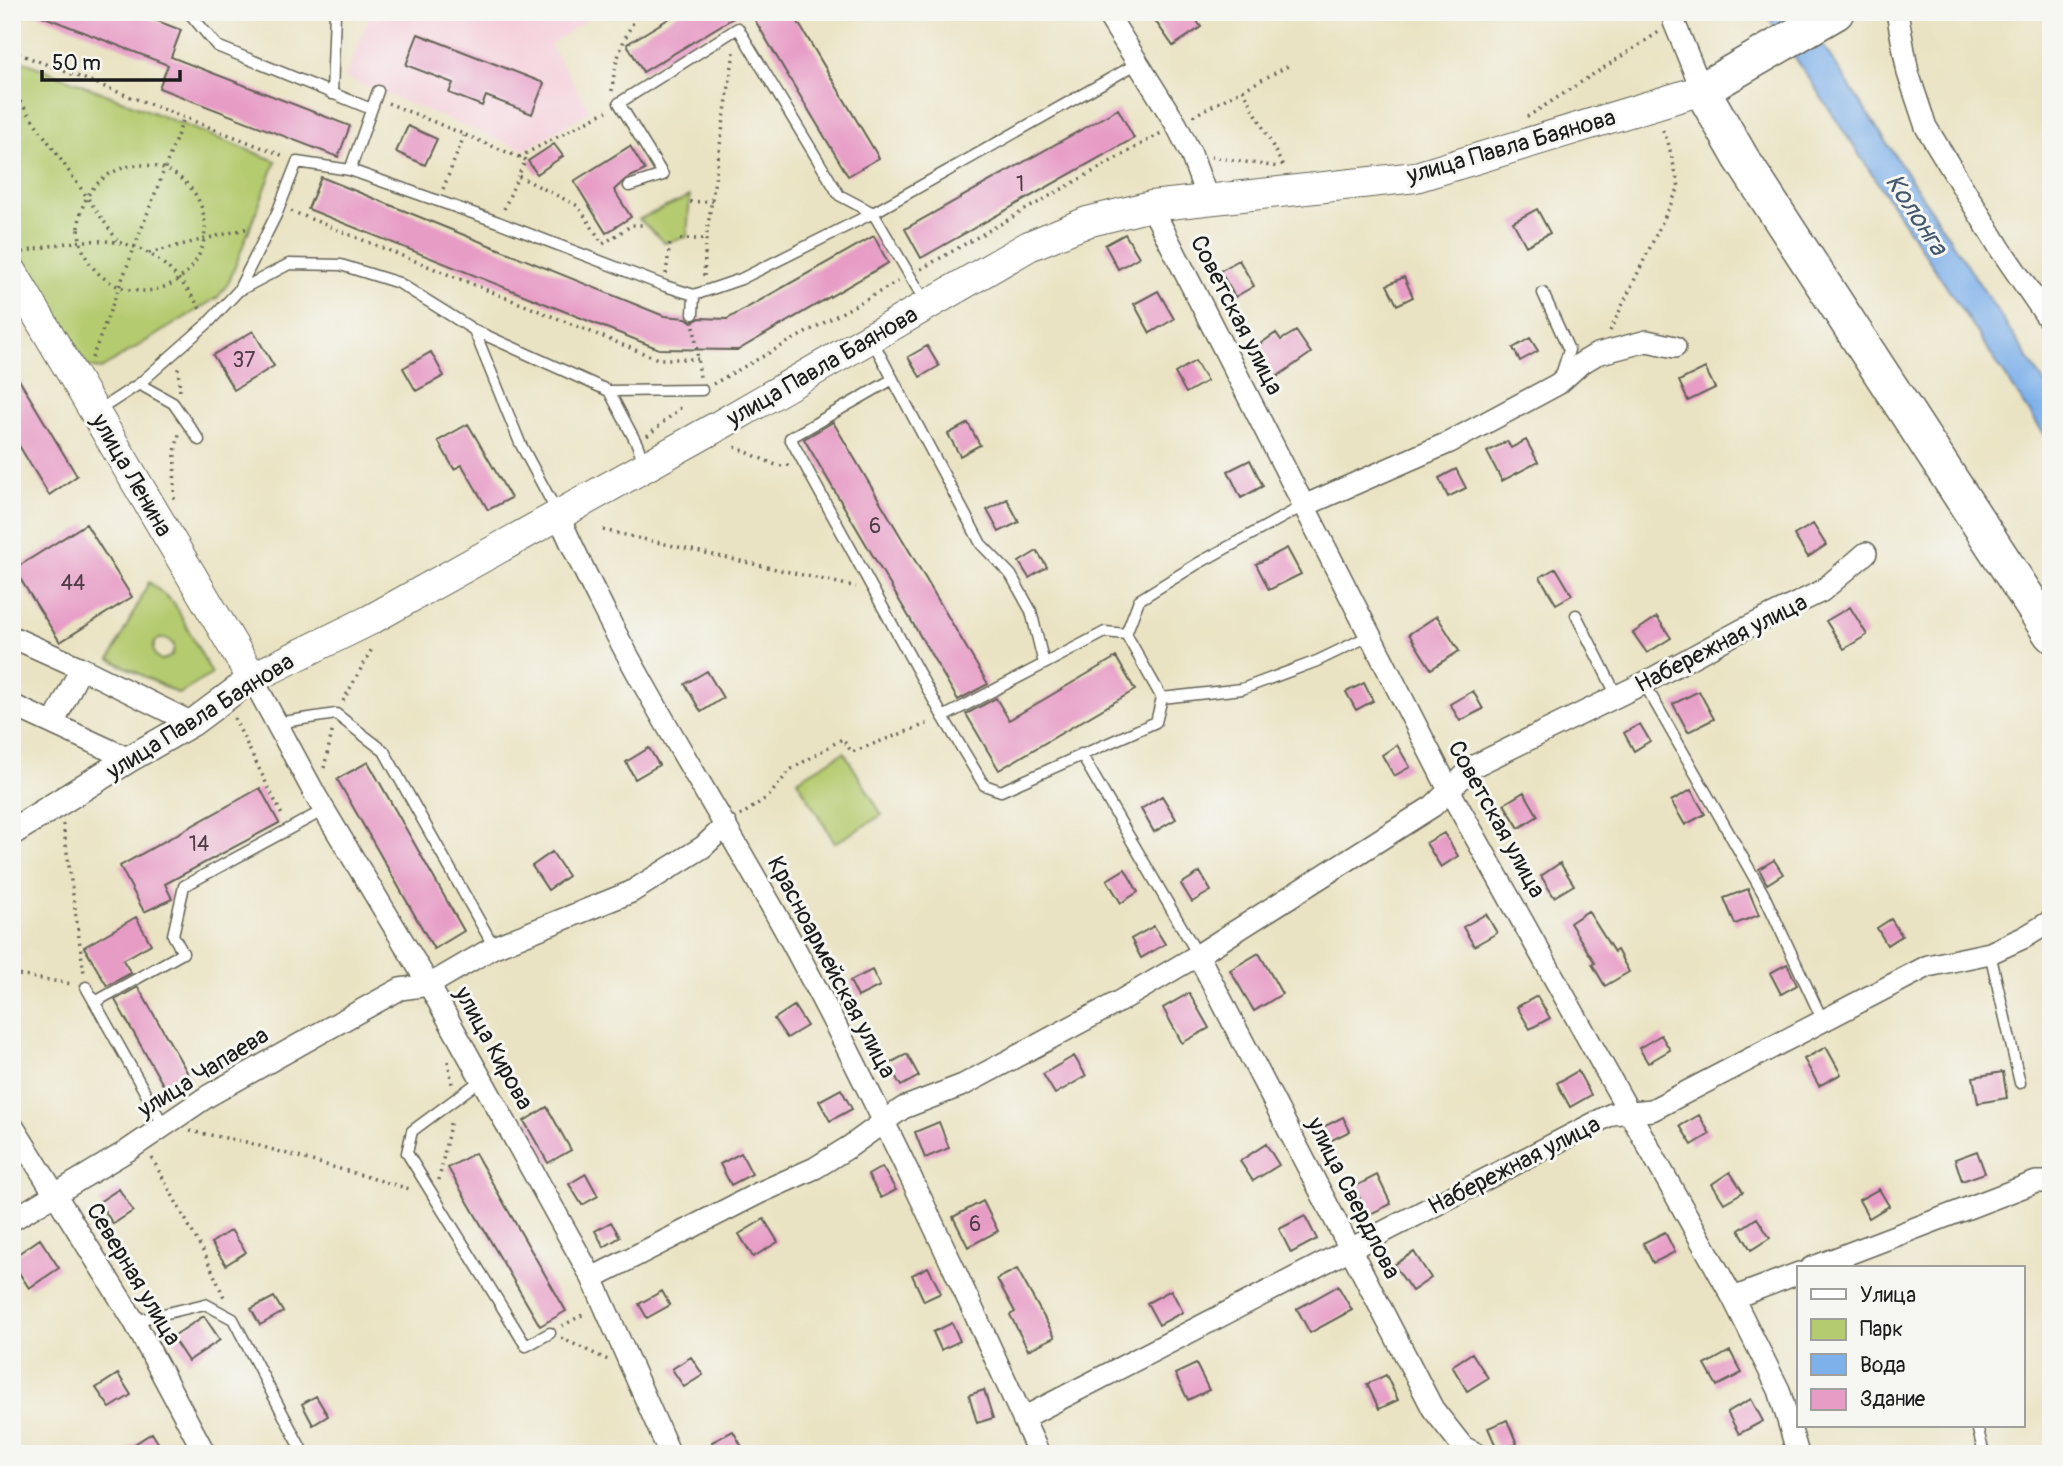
<svg xmlns="http://www.w3.org/2000/svg" width="2063" height="1466" viewBox="0 0 2063 1466" font-family="Pangolin,sans-serif">
<style>
.built{fill:#f5cfdb}
.green{fill:#b5cb70;stroke:#687446;stroke-width:2;fill-rule:evenodd}
.water{fill:#7eb0ea;stroke:#4d6683;stroke-width:2}
.building{fill:#e79cc6}
.lines{fill:none;stroke-linecap:round;stroke-linejoin:round}
.service-casing{stroke:#646256;stroke-width:13}
.minor-casing{stroke:#646256;stroke-width:24}
.tertiary-casing{stroke:#646256;stroke-width:29}
.secondary-casing{stroke:#646256;stroke-width:32}
.trunk-casing{stroke:#646256;stroke-width:38}
.path{stroke:#646256;stroke-width:3.5;stroke-dasharray:2 5;stroke-linecap:butt}
.service{stroke:#fff;stroke-width:10}
.minor{stroke:#fff;stroke-width:21}
.tertiary{stroke:#fff;stroke-width:26}
.secondary{stroke:#fff;stroke-width:30}
.trunk{stroke:#fff;stroke-width:35}
.labels{text-anchor:middle;stroke-width:6;stroke-linejoin:round;paint-order:stroke}
.number-label{font-size:21px;fill:#4f3c46}
.street-label{font-size:24px;fill:#1c1c1c;stroke:#f6f6f2}
.water-label{font-size:26px;font-style:italic;fill:#43576e;stroke:#f6f6f2}
</style>
<rect width="100%" height="100%" fill="#f6f6f2"/>
<filter id="ink" filterUnits="userSpaceOnUse"><feTurbulence type="fractalNoise" baseFrequency=".0143" numOctaves="2"/><feDisplacementMap in="SourceGraphic" scale="14" xChannelSelector="R" yChannelSelector="G"/><feConvolveMatrix kernelMatrix="1 2 1 2 8 2 1 2 1" color-interpolation-filters="sRGB"/></filter>
<filter id="wash" filterUnits="userSpaceOnUse"><feTurbulence type="fractalNoise" baseFrequency=".00686" numOctaves="4" result="noise"/><feDisplacementMap in="SourceGraphic" scale="28" xChannelSelector="R" yChannelSelector="G"/><feGaussianBlur stdDeviation="1.57" result="paint"/><feColorMatrix in="noise" values="0 0 0 0 0 0 0 0 0 0 0 0 0 0 0 0 0 1.4 0 .05"/><feComposite in="paint" operator="in"/></filter>
<g filter="url(#wash)">
<rect width="100%" height="100%" fill="#eae3c3"/>
<path class="built" d="M371,12H599L550,44L590,111L525,150L345,78Z"/>
<path class="green" d="M12,57L276,161L229,282L218,297L101,369L87,367L12,239Z
M690,196L687,237L665,243L639,219Z
M149,582L174,603L212,674L179,694L110,659ZM161,638L169,640L174,645C174,655 171,658 161,660C153,655 152,651 155,642Z
M844,752L882,815L835,843L797,780Z"/>
<path class="water" d="M1765,12H1801L2051,393V445Z"/>
<g id="blocks">
<path class="building" d="M32,12H134L181,30L171,57L350,126L338,157L159,88L168,65Z
M680,12H743L643,72L627,44Z
M750,12H792L879,158L848,176Z
M1149,12H1191L1201,27L1173,46Z
M418,34L544,83L532,114L486,96L482,106L449,93L453,83L406,65Z
M1118,109L1134,138L921,258L905,229Z
M408,126L437,139L425,165L396,152Z
M554,144L563,156L537,174L528,161Z
M630,146L645,170L626,179L614,190L631,217L606,233L574,181Z
M321,177L664,316L686,318L692,322L700,318L727,319L874,236L888,263L738,350L659,349L308,209Z
M1537,209L1550,233L1526,246L1513,222Z
M1125,234L1139,257L1118,269L1105,245Z
M1239,260L1254,286L1235,297L1220,271Z
M1404,277L1413,297L1397,305L1387,285Z
M1158,291L1174,319L1150,333L1134,304Z
M253,331L274,366L234,390L213,355Z
M1296,331L1311,353L1275,378L1254,348L1276,333L1281,340Z
M1530,338L1538,351L1520,361L1513,348Z
M927,346L939,366L920,377L908,357Z
M431,352L444,376L416,391L403,368Z
M1195,361L1207,381L1186,393L1175,373Z
M12,368L77,476L49,495L12,434Z
M1705,368L1715,388L1688,401L1679,381Z
M833,422L988,684L958,700L804,439Z
M968,423L980,445L960,456L948,434Z
M468,424L511,498L488,510L462,465L454,469L438,441Z
M1526,440L1538,462L1502,481L1487,452L1507,441L1511,448Z
M1250,460L1263,486L1241,498L1228,471Z
M1456,469L1466,488L1448,497L1439,478Z
M1007,499L1019,522L999,532L987,510Z
M86,524L132,597L60,642L14,569Z
M1813,524L1826,545L1808,557L1794,535Z
M1287,548L1301,574L1269,590L1256,564Z
M1037,551L1047,567L1029,578L1019,562Z
M1556,568L1572,595L1556,604L1540,577Z
M1850,607L1867,635L1844,649L1826,621Z
M1437,616L1459,651L1431,669L1409,634Z
M1657,617L1671,638L1647,653L1633,633Z
M1116,657L1135,690L999,770L966,714L996,698L1009,720Z
M707,671L723,698L701,712L685,684Z
M1364,683L1373,701L1356,710L1346,692Z
M1473,691L1483,709L1460,721L1450,704Z
M1699,691L1714,719L1688,732L1673,704Z
M1640,724L1650,741L1634,751L1624,733Z
M1397,745L1410,767L1394,776L1382,755Z
M649,748L659,765L635,779L626,762Z
M368,762L464,931L434,949L337,779Z
M260,788L279,823L165,884L172,899L144,912L120,866Z
M1691,790L1705,814L1685,825L1671,801Z
M1524,792L1538,816L1519,828L1504,804Z
M1162,796L1176,819L1154,832L1141,809Z
M1444,833L1458,856L1441,867L1426,843Z
M552,852L568,876L548,890L532,866Z
M1774,860L1783,874L1767,884L1759,869Z
M1560,863L1574,885L1554,897L1541,876Z
M1125,869L1138,892L1121,903L1107,880Z
M1200,872L1211,891L1192,902L1181,884Z
M1748,889L1759,915L1735,924L1724,898Z
M1588,911L1614,952L1617,950L1629,972L1605,986L1592,964L1595,963L1570,923Z
M1486,914L1497,933L1474,946L1463,927Z
M136,917L151,944L123,960L131,973L107,986L84,947Z
M1891,919L1902,936L1887,945L1877,928Z
M1154,926L1165,944L1141,958L1131,939Z
M1259,953L1282,994L1254,1011L1230,970Z
M1787,964L1797,985L1781,994L1770,973Z
M872,970L880,986L858,997L850,981Z
M138,987L190,1077L166,1090L115,1000Z
M1189,993L1209,1028L1182,1043L1163,1008Z
M1537,996L1550,1018L1530,1029L1517,1007Z
M794,1006L807,1026L787,1038L774,1019Z
M1661,1035L1670,1050L1648,1063L1639,1048Z
M1826,1047L1841,1074L1819,1086L1804,1059Z
M907,1054L919,1076L901,1086L888,1064Z
M1074,1056L1086,1076L1055,1094L1043,1074Z
M1578,1071L1591,1095L1570,1107L1557,1083Z
M2003,1072L2007,1098L1978,1103L1973,1077Z
M841,1089L852,1109L830,1121L819,1101Z
M547,1107L571,1150L548,1163L524,1121Z
M1699,1115L1710,1134L1692,1145L1680,1126Z
M1343,1117L1350,1131L1330,1141L1323,1127Z
M939,1122L949,1148L925,1158L915,1132Z
M1266,1144L1279,1165L1253,1181L1240,1161Z
M1977,1151L1985,1173L1962,1181L1955,1159Z
M475,1153L566,1311L540,1326L448,1168Z
M741,1153L752,1174L731,1185L720,1164Z
M882,1167L896,1190L881,1198L868,1175Z
M1730,1172L1743,1192L1724,1203L1712,1184Z
M586,1174L598,1196L582,1205L569,1184Z
M1377,1175L1391,1204L1368,1215L1354,1187Z
M119,1189L133,1211L113,1224L99,1202Z
M1879,1189L1889,1206L1869,1218L1859,1200Z
M983,1201L998,1231L968,1247L953,1217Z
M1305,1216L1317,1239L1291,1253L1279,1229Z
M1757,1218L1770,1238L1751,1250L1739,1230Z
M764,1219L778,1242L753,1257L739,1234Z
M611,1222L620,1237L604,1247L595,1231Z
M231,1230L246,1252L226,1265L211,1243Z
M1665,1232L1675,1252L1653,1263L1643,1243Z
M40,1239L59,1268L29,1288L12,1262V1258Z
M1414,1252L1431,1278L1412,1291L1394,1265Z
M928,1267L941,1293L924,1301L912,1275Z
M1017,1269L1055,1337L1028,1350L1010,1315L1015,1312L997,1279Z
M1338,1286L1352,1310L1310,1333L1297,1309Z
M1171,1290L1183,1312L1159,1325L1147,1303Z
M662,1291L670,1305L647,1318L639,1304Z
M274,1297L283,1312L260,1325L251,1309Z
M204,1316L220,1340L188,1361L172,1337Z
M952,1323L960,1341L941,1350L933,1332Z
M1730,1351L1742,1373L1717,1386L1705,1365Z
M1472,1353L1488,1378L1467,1391L1452,1366Z
M691,1357L703,1375L684,1387L672,1369Z
M1196,1364L1209,1390L1188,1400L1175,1374Z
M118,1374L131,1395L110,1408L96,1388Z
M1386,1375L1398,1400L1379,1409L1367,1384Z
M984,1390L993,1418L977,1423L969,1395Z
M316,1396L328,1416L313,1425L302,1404Z
M1751,1399L1763,1421L1739,1434L1727,1412Z
M1507,1420L1517,1444L1498,1451L1488,1428Z
M733,1431L746,1454H718L712,1442Z
M152,1433L165,1454H119Z"/>
</g>
</g>
<g filter="url(#ink)">
<use href="#blocks" fill-opacity="0" stroke="#646256" stroke-width="2"/>
<g class="lines">
<g class="service-casing">
<path id="service" d="M185,12L191,15L217,46L371,109
M378,91L350,170L498,222L665,286L694,295L741,279L873,213L1138,63
M332,94L335,12
M629,186L663,175L619,103L738,28L839,195L873,213L926,303
M238,291L289,264L341,265L399,283L474,330L520,443L558,514
M1543,293L1569,350L1560,378
M693,314L694,295
M474,330L609,391L637,444L644,463
M872,340L981,544L1011,575L1031,611L1044,664L943,717
M893,379L790,438L943,717L984,785L1001,791L1156,722L1162,698L1126,634
M139,384L208,323L238,291L277,213L297,162L350,170
M609,391L702,390
M96,412L139,384L173,403L199,440
M1576,615L1617,696
M1126,634L1139,600L1197,564L1305,505
M1044,664L1105,632L1126,634
M1644,683L1764,895L1823,1021
M1162,698L1242,689L1317,661L1371,635
M276,723L336,714L384,751L494,947
M1081,754L1198,955
M1990,953L2020,1083
M86,987L164,1126
M95,1002L183,953L173,935L184,886L324,810
M481,1080L412,1131L407,1153L526,1346L550,1333
M134,1321L205,1304L233,1319L304,1454
M1977,1426L1984,1454"/>
</g>
<g class="minor-casing">
<path id="minor" d="M1106,12L1176,124L1191,154L1208,200
M1673,12L1674,22L1702,90
M1897,12L1908,73L1926,127L2001,250L2051,323
M1151,206L1449,790L1733,1298L1779,1390L1798,1454
M1306,505L1450,442L1558,384L1580,364L1597,354L1647,341L1675,347
M558,514C574,552 593,588 611,624C669,736 737,841 797,952C885,1116 962,1285 1039,1454
M12,637L81,668L192,723
M252,678L317,798L429,985L592,1278L670,1454
M12,705L129,759
M54,722L81,668
M1198,955L1433,1409L1463,1447L1477,1454
M12,1125L134,1321L205,1454
M12,1220L127,1151L208,1096L320,1033L400,989L429,985L494,947L631,892L703,847L726,825
M1811,1268L2036,1182H2051
M592,1278L759,1193L815,1168L849,1147L903,1108L963,1085L1120,1001L1198,955L1433,806L1474,766L1644,683L1742,630L1822,591L1866,553
M1733,1298L1799,1273
M1023,1418L1612,1114L1652,1110L1928,966L1990,953L2025,937L2051,921"/>
</g>
<g class="tertiary-casing">
<path id="tertiary" d="M12,832L129,759L192,723L252,678"/>
</g>
<g class="secondary-casing">
<path id="secondary" d="M12,272L252,678L370,620L720,425L1029,246L1087,222L1151,206L1416,177L1702,90"/>
</g>
<g class="trunk-casing">
<path id="trunk" d="M1836,12L1702,90L1741,158L2051,634"/>
</g>
<path class="path" d="M12,51L284,156
M1243,89L1284,168
M12,90L117,240
M612,91C614,63 623,36 640,12
M388,103L526,160L518,176L578,206L603,244L632,225H646
M1193,116L1290,65
M1527,117L1659,32
M519,157L607,111
M1211,157L1279,167
M79 228a63 63 0 1 1 126 0a63 63 0 1 1-126 0Z
M443,189L464,136
M690,202L713,201
M504,209L518,176
M291,211L658,359H698
M680,239H706
M23,252C106,232 154,231 202,312
M149,253L249,228
M921,269L1161,133
M666,274L670,242
M704,276L706,239L734,52
M694,326L700,378
M1610,331L1679,187L1668,142L1661,126
M92,358L184,118
M178,368L180,392
M713,384L899,281
M647,436L684,405
M735,447L778,466L790,465
M174,499L175,452L179,434
M603,530L856,587
M343,701L373,647
M234,718L283,817
M324,768L333,728
M740,816L769,796L790,770L842,739L852,752L932,722
M63,824L84,973
M12,974L72,984
M448,1061L452,1084
M190,1131L246,1142L413,1190
M152,1158L206,1257L224,1297
M439,1180L451,1119
M562,1326L586,1313
M561,1338L608,1360"/>
<use href="#service" class="service"/>
<use href="#minor" class="minor"/>
<use href="#tertiary" class="tertiary"/>
<use href="#secondary" class="secondary"/>
<use href="#trunk" class="trunk"/>
</g>
</g>
<g class="labels">
<g class="number-label">
<text x="1020" y="191">1</text>
<text x="244" y="367">37</text>
<text x="875" y="533">6</text>
<text x="73" y="590">44</text>
<text x="199" y="851">14</text>
<text x="975" y="1231">6</text>
</g>
<g class="street-label">
<text transform="translate(1511 146) rotate(-16)" y="8">улица Павла Баянова</text>
<text transform="translate(1237 315) rotate(63)" y="8">Советская улица</text>
<text transform="translate(822 366) rotate(-30)" y="8">улица Павла Баянова</text>
<text transform="translate(132 475) rotate(60)" y="8">улица Ленина</text>
<text transform="translate(1721 643) rotate(-27)" y="8">Набережная улица</text>
<text transform="translate(200 716) rotate(-32)" y="8">улица Павла Баянова</text>
<text transform="translate(1497 819) rotate(61)" y="8">Советская улица</text>
<text transform="translate(832 967) rotate(62)" y="8">Красноармейская улица</text>
<text transform="translate(494 1048) rotate(61)" y="8">улица Кирова</text>
<text transform="translate(203 1072) rotate(-32)" y="8">улица Чапаева</text>
<text transform="translate(1514 1165) rotate(-27)" y="8">Набережная улица</text>
<text transform="translate(1354 1198) rotate(63)" y="8">улица Свердлова</text>
<text transform="translate(134 1274) rotate(59)" y="8">Северная улица</text>
</g>
<g class="water-label">
<text transform="translate(1917 214) rotate(57)" y="9">Колонга</text>
</g>
</g>
<rect width="2063" height="1466" fill="none" stroke="#f6f6f2" stroke-width="42"/>
<rect x="1797" y="1266" width="228" height="161" fill="#f6f6f2" stroke="#9f9f9c" stroke-width="2"/>
<rect x="1811" y="1289" width="35" height="10" fill="#ffffff" stroke="#9f9f9c" stroke-width="2"/>
<text x="1860" y="1302" font-size="21" fill="#1c1c1c">Улица</text>
<rect x="1811" y="1319" width="35" height="21" fill="#b5cb70" stroke="#9f9f9c" stroke-width="2"/>
<text x="1860" y="1336" font-size="21" fill="#1c1c1c">Парк</text>
<rect x="1811" y="1354" width="35" height="21" fill="#7eb0ea" stroke="#9f9f9c" stroke-width="2"/>
<text x="1860" y="1372" font-size="21" fill="#1c1c1c">Вода</text>
<rect x="1811" y="1389" width="35" height="21" fill="#e79cc6" stroke="#9f9f9c" stroke-width="2"/>
<text x="1860" y="1406" font-size="21" fill="#1c1c1c">Здание</text>
<path d="M42 70v10h138v-10" fill="none" stroke="#1c1c1c" stroke-width="3.5"/>
<text x="52" y="70" font-size="21" fill="#1c1c1c" stroke="#f6f6f2" stroke-width="5" paint-order="stroke">50 m</text>
</svg>
